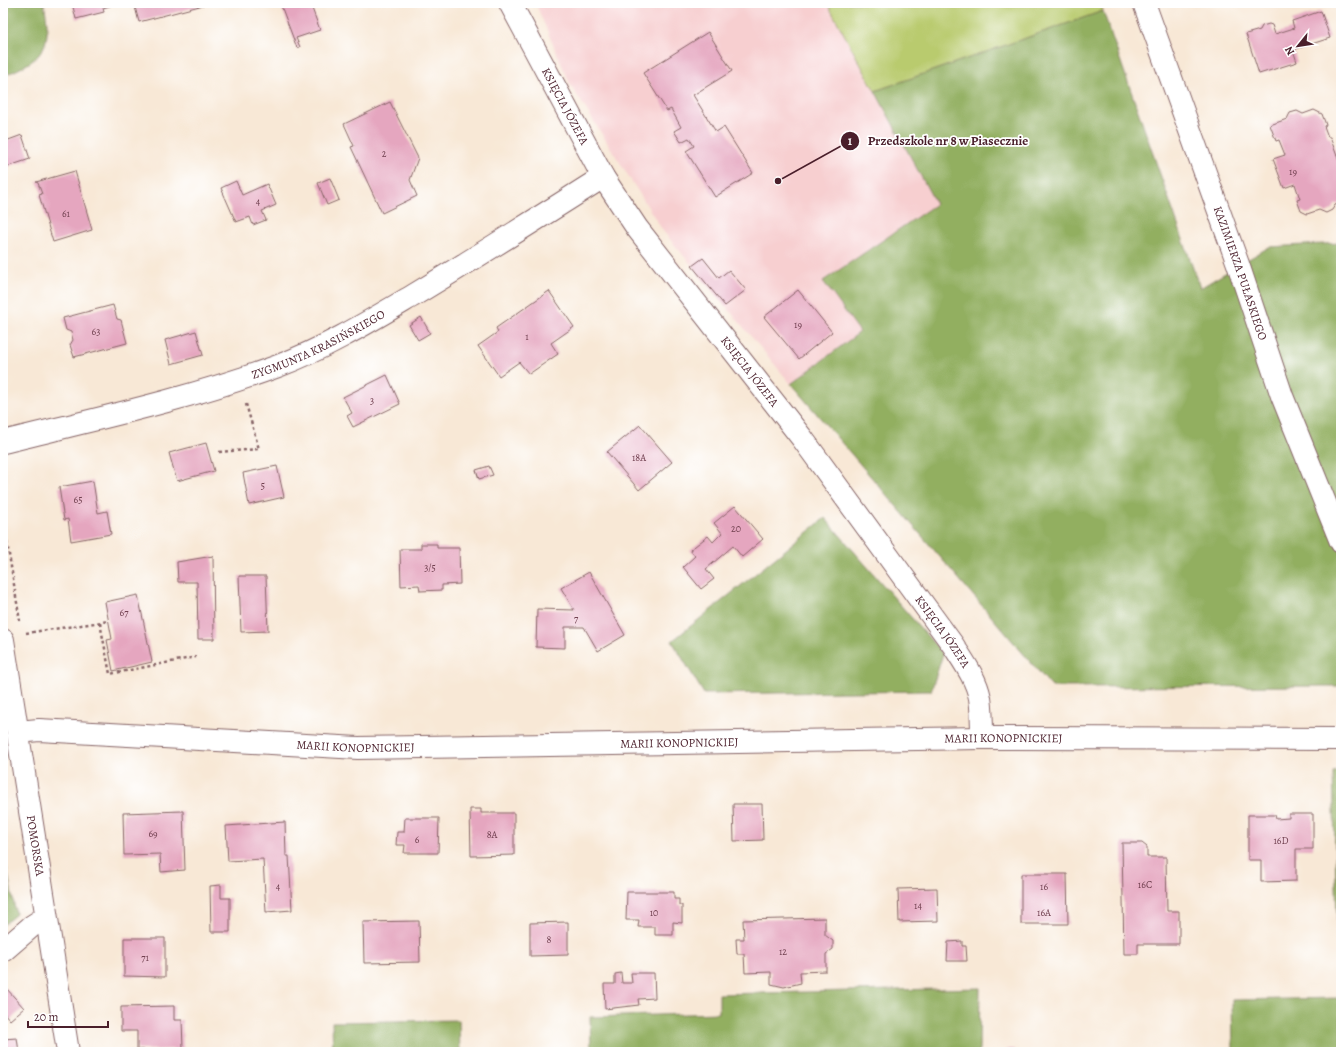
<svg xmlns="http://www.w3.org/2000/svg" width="1344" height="1055" viewBox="0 0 1344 1055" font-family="Alegreya,serif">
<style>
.built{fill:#f7cfd0}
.green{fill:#b9cb6e;stroke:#82754c}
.forest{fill:#92af61;stroke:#6e6746}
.building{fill:#e5a6bf}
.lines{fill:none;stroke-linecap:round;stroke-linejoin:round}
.minor-casing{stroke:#876567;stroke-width:24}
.path{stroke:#876567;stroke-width:2.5;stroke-dasharray:3 3;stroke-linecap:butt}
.minor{stroke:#fff;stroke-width:22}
.labels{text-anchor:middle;stroke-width:3.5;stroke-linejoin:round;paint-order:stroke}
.number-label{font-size:10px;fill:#714150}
.street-label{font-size:12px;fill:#4a1f2b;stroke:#fff}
.leader{fill:none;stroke:#4a1f2b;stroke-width:1.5}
.callout-dot{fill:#4a1f2b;stroke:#fff;stroke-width:1.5}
.mark-label{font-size:12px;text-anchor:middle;font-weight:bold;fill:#fff}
.callout-label{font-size:13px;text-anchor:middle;font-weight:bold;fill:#4a1f2b;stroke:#fff;stroke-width:3.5;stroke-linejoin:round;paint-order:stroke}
</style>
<rect width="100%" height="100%" fill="#fff"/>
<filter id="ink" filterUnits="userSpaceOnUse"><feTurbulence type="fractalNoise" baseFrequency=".025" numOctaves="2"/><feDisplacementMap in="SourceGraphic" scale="8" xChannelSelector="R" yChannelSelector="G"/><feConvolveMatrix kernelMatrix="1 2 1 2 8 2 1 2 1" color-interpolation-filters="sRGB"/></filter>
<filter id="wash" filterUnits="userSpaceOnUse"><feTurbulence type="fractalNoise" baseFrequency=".012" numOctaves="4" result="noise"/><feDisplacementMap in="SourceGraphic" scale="16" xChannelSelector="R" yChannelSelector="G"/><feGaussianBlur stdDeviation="0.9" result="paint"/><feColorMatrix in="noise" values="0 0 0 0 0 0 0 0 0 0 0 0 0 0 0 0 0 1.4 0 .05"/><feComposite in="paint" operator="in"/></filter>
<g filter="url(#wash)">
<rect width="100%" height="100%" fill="#f8e8d6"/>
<path class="built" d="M547,3H827L936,204L823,281L860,332L791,384L663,231L617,158L570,84L537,7Z"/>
<path class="green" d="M827,3H1101L1103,11L875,91Z"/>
<path class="forest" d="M7,3H44C53,48 44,59 3,76V5Z
M1103,11L1200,288L1269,247L1341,243V686L1052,687L791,384L860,332L823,281L936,204L875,91Z
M825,518L943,654L931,691L704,694L672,641Z
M1341,771V1052H1233L1232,1000L1339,998L1333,772Z
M3,850L16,914L3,925Z
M980,988L979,1052H591L590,1017L719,1013V994Z
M459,1020L460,1052H333L332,1022Z"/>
<g id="blocks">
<path class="building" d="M72,3H119L103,8L104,12L76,19Z
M134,3H211L139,22Z
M280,3H310L320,30L296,38L300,47L297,48Z
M1321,11L1330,38L1293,50L1297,62L1259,74L1246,34L1260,30L1262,26L1269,24L1272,25L1275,34L1294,28L1292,21Z
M708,32L732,71L693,95L716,132L724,127L753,173L715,197L686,151L694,146L689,138L681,142L674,131L681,127L671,109L667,111L643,73Z
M390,102L418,158L410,180L417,196L382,213L351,147L354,146L344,124Z
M1314,110L1322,114L1326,125L1324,126L1328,137H1330L1341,167V203L1335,205L1332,210L1326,213L1319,210L1307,214L1301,211L1297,200L1300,199L1295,184L1284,188L1273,159L1285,155L1279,140L1276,141L1270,125L1287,119L1290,113L1297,111L1303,114Z
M22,135L30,159L6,167L3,159V142Z
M75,171L92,230L53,242L39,195L42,194L38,183L36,182Z
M330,178L339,200L327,205L318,183Z
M236,181L242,195L267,184L276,205L262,211L266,220L253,225L250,217L236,222L221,188Z
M703,258L719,278L729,270L746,290L725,306L692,266Z
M798,290L832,332L799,359L764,317Z
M549,291L574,327L551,343L558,354L529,374L519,362L499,376L478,346L498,332L496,328Z
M113,305L117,319L121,320L127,343L74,357L70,345L73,340L71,332L66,330L63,318Z
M421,317L430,333L418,340L409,325Z
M196,331L203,355L171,364L165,340Z
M387,375L400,404L353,427L347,416L352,413L343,397Z
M640,425L672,462L639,490L607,452Z
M206,443L214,471L177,481L169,453Z
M277,466L284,497L249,505L243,473Z
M489,466L493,475L479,479L476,470Z
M93,481L98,513L107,511L111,534L71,541L68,519L64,520L59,487Z
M735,506L763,539L742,557L733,546L706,569L714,579L701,589L683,567L695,556L690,550L708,536L713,542L722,533L714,523Z
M421,544H437V548H459L460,584L442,585V590L420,591L419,585L401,586L400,549H421Z
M213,556L214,639H198L197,582H178L177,562Z
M589,572L625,635L598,651L584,627H565V648L536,647L537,609L574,610L561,588Z
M239,576H266L268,631L241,632Z
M138,595L152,662L113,671L107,640L112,639L105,602Z
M733,804H762L763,840L734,841Z
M470,809H481V813H514V855L471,856Z
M183,811L185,870L161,872L160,854L124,855L123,813Z
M1289,814H1313V849H1296V881L1261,882V860H1248V815H1275L1276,819L1289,818Z
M405,818H439L438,853H404L405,845H396L397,832H404Z
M285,822L286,856H289L292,910L266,912L263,859L228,861L226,826Z
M1122,843H1142L1147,847V857H1166L1167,911H1179V944H1138V954H1124Z
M1021,874H1067L1068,924H1021Z
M221,885V898H230V932H211L210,886Z
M937,888L938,921L899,922L898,889Z
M627,892H674V899H679V905H682V923L673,922V935H655V927H638L639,920H626Z
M825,918V935L833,941V949L826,954V971L800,972L801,983L784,987L771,984V972L745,973L744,954H737L736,939H744L743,920Z
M419,921L420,962L364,963L363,922Z
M568,922V955L530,956V923Z
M124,938H165V977L124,976Z
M962,941V946H966L967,961H947L948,942Z
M621,973L622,983H632L631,973H654L655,998L638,999L639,1005L605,1009L604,984H615V974Z
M6,988L24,1008L10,1020L3,1012V991Z
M174,1006V1020H182L183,1049L137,1050V1031H121V1007Z
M17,1038L19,1052H3V1039Z
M1008,1049H1014L1017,1052H1004Z"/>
</g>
</g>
<g filter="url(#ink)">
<use href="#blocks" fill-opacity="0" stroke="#876567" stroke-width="1"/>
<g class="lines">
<g class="minor-casing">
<g id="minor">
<path id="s1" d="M510,3L603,177L637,228L802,438L953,645C963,661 976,678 980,698C982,711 982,725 982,738"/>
<path id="s2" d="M1144,3L1238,264L1282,396L1341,542"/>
<path id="s3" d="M3,442C96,419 189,399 278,366C326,348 370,321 414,295C477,257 540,217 603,177"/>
<path id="s4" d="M3,640L68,1052"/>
<path id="s5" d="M18,732L39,730L358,748L982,738L1341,739"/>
<path d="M3,951L32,926L46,917"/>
</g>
</g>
<path class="path" d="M219,452L259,449L246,404
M3,518L20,621
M100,623L110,674L196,657
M26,633L109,621"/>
<use href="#minor" class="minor"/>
</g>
</g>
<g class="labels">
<g class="number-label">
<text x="384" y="157">2</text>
<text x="1293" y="175">19</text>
<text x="258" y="205">4</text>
<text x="66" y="217">61</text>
<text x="798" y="328">19</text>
<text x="96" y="335">63</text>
<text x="527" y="340">1</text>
<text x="372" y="404">3</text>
<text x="639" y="461">18A</text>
<text x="263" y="489">5</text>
<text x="78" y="503">65</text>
<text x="736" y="532">20</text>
<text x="430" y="571">3/5</text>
<text x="124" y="616">67</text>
<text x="576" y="622">7</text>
<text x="153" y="837">69</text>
<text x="492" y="838">8A</text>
<text x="417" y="843">6</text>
<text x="1281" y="844">16D</text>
<text x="1145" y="888">16C</text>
<text x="278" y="890">4</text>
<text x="1044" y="890">16</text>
<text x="918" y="909">14</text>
<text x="654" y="916">10</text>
<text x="1044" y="916">16A</text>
<text x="549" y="943">8</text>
<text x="783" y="955">12</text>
<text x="145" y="961">71</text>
</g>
<g class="street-label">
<text dy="4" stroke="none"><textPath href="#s1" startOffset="117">KSIĘCIA JÓZEFA</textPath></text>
<text dy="4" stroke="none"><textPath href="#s2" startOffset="287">KAZIMIERZA PUŁASKIEGO</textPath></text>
<text dy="4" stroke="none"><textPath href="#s3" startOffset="331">ZYGMUNTA KRASIŃSKIEGO</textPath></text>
<text dy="4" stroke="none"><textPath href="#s1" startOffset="441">KSIĘCIA JÓZEFA</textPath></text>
<text dy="4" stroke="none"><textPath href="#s1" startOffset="765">KSIĘCIA JÓZEFA</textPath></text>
<text dy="4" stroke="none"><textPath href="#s5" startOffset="986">MARII KONOPNICKIEJ</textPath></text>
<text dy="4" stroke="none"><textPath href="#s5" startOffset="662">MARII KONOPNICKIEJ</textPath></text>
<text dy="4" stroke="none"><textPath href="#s5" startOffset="338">MARII KONOPNICKIEJ</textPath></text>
<text dy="4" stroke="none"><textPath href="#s4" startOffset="208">POMORSKA</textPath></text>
</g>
</g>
<path class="leader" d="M778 181L850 141"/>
<g class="callout-dot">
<circle cx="778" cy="181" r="4"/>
<circle cx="850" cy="141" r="10"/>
</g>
<g class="mark-label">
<text x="850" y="145">1</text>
</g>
<g class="callout-label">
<text x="948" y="145">Przedszkole nr 8 w Piasecznie</text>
</g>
<rect width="1344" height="1055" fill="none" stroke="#fff" stroke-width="16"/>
<g transform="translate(1298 46) rotate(240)" stroke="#ffffff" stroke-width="3" paint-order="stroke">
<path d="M0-3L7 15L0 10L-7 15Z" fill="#4a1f2b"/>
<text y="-6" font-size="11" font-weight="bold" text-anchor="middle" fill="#4a1f2b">N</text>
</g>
<path d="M28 1021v6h80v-6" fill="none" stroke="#4a1f2b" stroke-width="2"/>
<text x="34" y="1021" font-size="12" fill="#4a1f2b" stroke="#ffffff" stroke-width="3" paint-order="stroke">20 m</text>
</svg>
